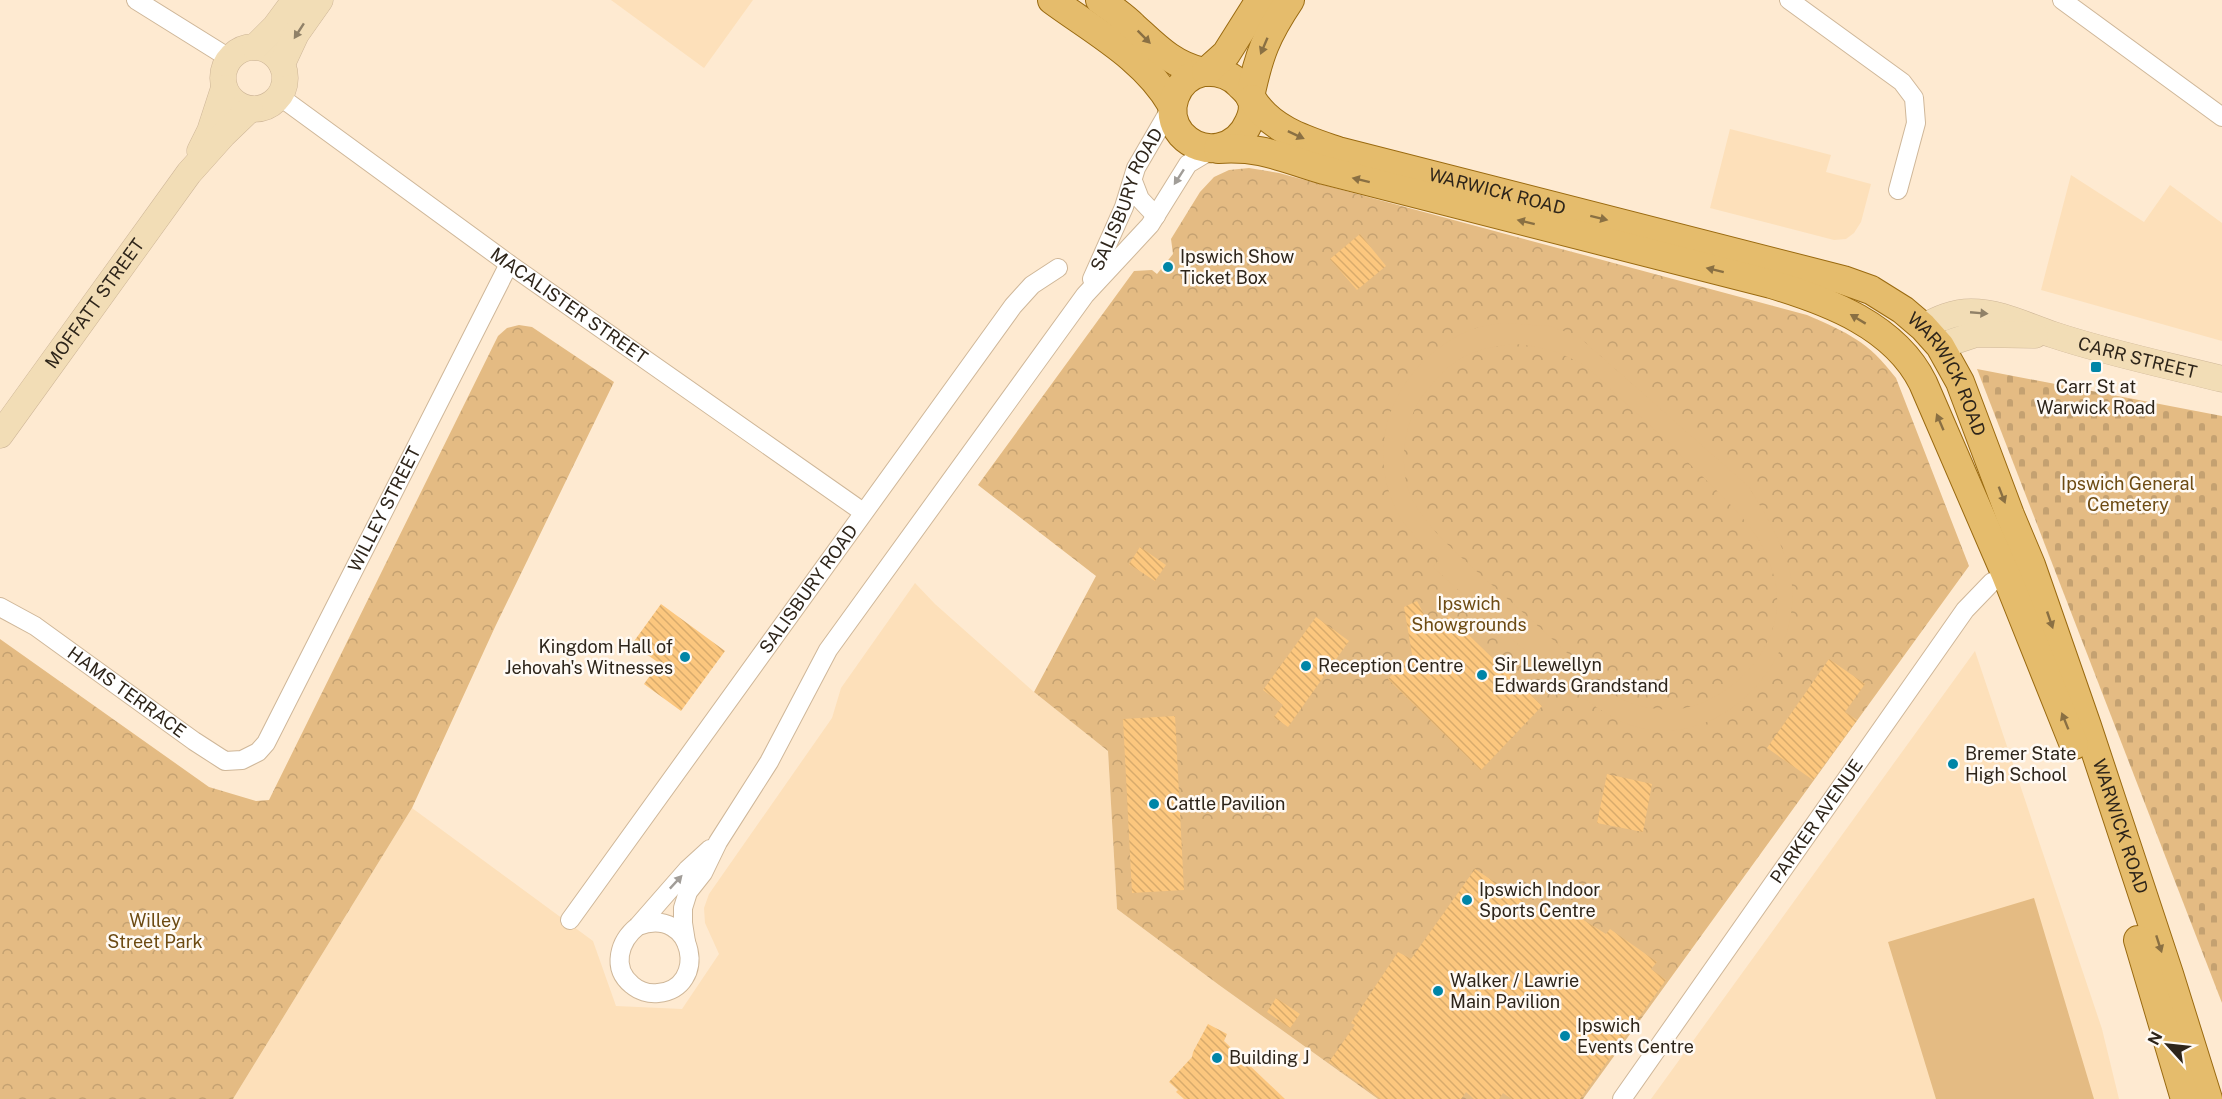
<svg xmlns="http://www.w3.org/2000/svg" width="2222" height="1099" viewBox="0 0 2222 1099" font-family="'Public Sans',sans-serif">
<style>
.built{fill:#fde0ba}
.forest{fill:url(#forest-crowns)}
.cemetery{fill:url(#cemetery-stones)}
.pitch{fill:#e4bb83;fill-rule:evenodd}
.building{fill:url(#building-back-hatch)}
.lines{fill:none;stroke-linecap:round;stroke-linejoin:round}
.street-casing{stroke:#cfb799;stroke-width:20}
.secondary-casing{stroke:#cfb799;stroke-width:27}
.primary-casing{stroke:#9a6a10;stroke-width:30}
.street{stroke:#fff;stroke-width:18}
.secondary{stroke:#f2ddb6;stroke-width:26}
.primary{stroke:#e5bc6c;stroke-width:28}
.oneway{fill:#908168}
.oneway2{fill:#8a7043}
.oneway3{fill:#a19d98}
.poi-dot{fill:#0085a7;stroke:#fffaf4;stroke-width:2}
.labels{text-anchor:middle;stroke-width:5;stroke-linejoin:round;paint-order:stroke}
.street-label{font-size:18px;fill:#2e251a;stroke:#fffaf4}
.poi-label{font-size:18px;fill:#2e251a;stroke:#fffaf4;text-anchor:start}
.park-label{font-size:18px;fill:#6d4b13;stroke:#fffaf4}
</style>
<defs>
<pattern id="forest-crowns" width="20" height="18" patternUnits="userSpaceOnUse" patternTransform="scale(1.5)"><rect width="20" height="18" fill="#e4bb83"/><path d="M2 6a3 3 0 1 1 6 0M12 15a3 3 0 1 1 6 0" fill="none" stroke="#c4a171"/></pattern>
<pattern id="cemetery-stones" width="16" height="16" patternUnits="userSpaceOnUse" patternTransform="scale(1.5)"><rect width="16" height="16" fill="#e4bb83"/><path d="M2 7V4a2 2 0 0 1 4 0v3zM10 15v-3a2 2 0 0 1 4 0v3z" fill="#c4a171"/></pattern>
<pattern id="building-back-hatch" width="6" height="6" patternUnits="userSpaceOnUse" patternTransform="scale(1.5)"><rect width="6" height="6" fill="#fcc77e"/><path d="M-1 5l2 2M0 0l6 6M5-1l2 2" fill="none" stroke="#d8ab6c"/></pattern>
</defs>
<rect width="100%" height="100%" fill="#feead1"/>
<path class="built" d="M611,0H753L704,68Z
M1730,129L1831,155L1826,172L1871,184L1861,222L1854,233L1846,239L1834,240L1710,208Z
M2071,175L2144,222L2170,185L2222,223V341L2041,290Z
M915,583L935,604L1034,692L1108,751L1117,909L1219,985L1378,1099H233L412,808L593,941L616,1006L682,1009L719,954L705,923L704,908L709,894L832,718L841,688Z
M1975,651L2102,1029L2119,1099H1651Z"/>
<path class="forest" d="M1249,168L1279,173L1807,315C1848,333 1868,341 1896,378L1969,566L1583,1099H1378L1219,985L1117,909L1108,751L1034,692L1096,576L978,485L1134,271L1152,270L1157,274L1173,254L1171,239L1200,192L1214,177L1229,170Z
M519,325L532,327L614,382L495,627L412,808L233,1099H0V639L209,787L256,801L269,800L498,336L507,328Z"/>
<path class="cemetery" d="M1977,369L2222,416V1003Z"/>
<path class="pitch" d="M1502,323L1549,326L1578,336L1749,487C1765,514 1790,554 1792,586C1799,669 1714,754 1630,725C1611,719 1592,704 1576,692C1525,654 1480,609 1433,567L1440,559C1421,543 1402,526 1393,503C1364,432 1403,359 1470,330C1480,326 1492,325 1502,323ZM1515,344C1539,346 1559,351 1580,363C1595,372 1608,387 1621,399C1648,423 1674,448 1700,474C1721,495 1744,516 1760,542C1766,553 1772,568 1775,580C1788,639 1740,696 1685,708C1668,712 1642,708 1626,701C1618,698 1610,692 1603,688C1565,649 1523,613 1482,576C1458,554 1427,529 1412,499C1397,470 1404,419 1424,394C1452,358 1469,349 1515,344Z
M2034,898L2094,1099H1936L1888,942Z"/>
<path class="building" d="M1360,234L1386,266L1357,290L1330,259Z
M1140,547L1166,565L1155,581L1129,564Z
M1417,601L1433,632L1449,616L1542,706L1481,770L1388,679L1412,654L1404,607Z
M661,604L725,651L681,711L644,684L659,663L632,644Z
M1316,617L1349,641L1288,727L1274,717L1283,705L1263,690Z
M1829,659L1865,684L1845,712L1857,720L1813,780L1767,748Z
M1175,716L1184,890L1132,893L1123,719Z
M1607,774L1652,784L1643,832L1597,823Z
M1475,869L1551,920L1561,906L1606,934L1610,929L1657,962L1651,969L1666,980L1580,1099H1512L1503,1093L1499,1099H1474L1466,1092L1461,1099H1381L1329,1062L1355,1025L1351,1023L1398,952L1411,959Z
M1276,998L1300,1014L1290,1028L1267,1012Z
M1208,1024L1227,1034L1224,1041L1285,1099H1184L1176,1092L1178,1090L1169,1082L1192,1057L1193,1052Z"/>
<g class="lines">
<g class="street-casing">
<g id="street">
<path d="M136,0L229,58"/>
<path d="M1789,0L1902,82L1914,98L1916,123L1898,190"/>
<path d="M2062,0L2222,117"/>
<path id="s1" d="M279,96L509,264L863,512"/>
<path d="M1133,181L1140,199L1156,216"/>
<path id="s2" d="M1092,279L1124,207L1136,168L1172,106"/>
<path id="s3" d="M0,607L35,626L194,741L225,761L242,760L258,752L266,743L509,264"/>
<path id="s4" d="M570,920L1013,306L1032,285L1058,268"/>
<path d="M638,926C695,905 709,989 658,993C649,994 639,991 632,985C611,968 619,941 638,926L687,870L710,849"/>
<path d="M686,942L683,923V908L688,892L703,873L718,842L769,762L828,650L1085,295L1150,225L1188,164L1213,149"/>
<path id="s5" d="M1622,1099L1965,610L1992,582L2015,571"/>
</g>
</g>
<g class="secondary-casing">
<g id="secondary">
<circle cx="254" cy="78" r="31"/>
<path d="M255,47L275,27L295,0"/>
<path d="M282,64L296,34L320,0"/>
<path d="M200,151L210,131L224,88"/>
<path id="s6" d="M1923,327C1938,319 1953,312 1971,312C2001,312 2026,326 2054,335C2108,353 2166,365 2222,379"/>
<path d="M1940,346L1976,334L2035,335"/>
<path id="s7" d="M0,435L189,173L223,135L250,109"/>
</g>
</g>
<g class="primary-casing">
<g id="primary">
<path d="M1052,0C1094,31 1145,58 1172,105"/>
<path d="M1100,0C1111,8 1123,16 1133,26C1155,46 1172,65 1203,72"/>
<path d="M1203,72C1217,71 1230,74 1240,85C1244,89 1250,94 1252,100C1254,107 1252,116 1249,122C1237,150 1203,158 1181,134C1163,112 1175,78 1203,72Z"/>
<path d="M1206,72L1226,54L1260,0"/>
<path d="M1250,97C1259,54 1266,36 1290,0"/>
<path id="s8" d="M1252,99C1271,130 1306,140 1338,151L1843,280L1871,290L1903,310L1923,327L1940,346L1960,382L2010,515L2031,565L2087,726L2169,974L2208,1099"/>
<path d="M1218,149C1263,146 1282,158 1324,170L1771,284C1828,301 1895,326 1923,383L2006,575L2074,745"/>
<path d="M2138,940L2185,1099"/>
</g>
</g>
<use href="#street" class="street"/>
<use href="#secondary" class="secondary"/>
<use href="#primary" class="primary"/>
</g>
<defs><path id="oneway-solid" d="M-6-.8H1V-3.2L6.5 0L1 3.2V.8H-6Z" transform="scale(1.5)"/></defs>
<g class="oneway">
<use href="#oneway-solid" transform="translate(299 31) rotate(123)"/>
<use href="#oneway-solid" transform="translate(1979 313) rotate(5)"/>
</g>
<g class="oneway2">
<use href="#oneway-solid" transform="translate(1144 37) rotate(45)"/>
<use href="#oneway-solid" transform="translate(1264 46) rotate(113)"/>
<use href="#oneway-solid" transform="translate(1296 135) rotate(25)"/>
<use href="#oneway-solid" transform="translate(1361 180) rotate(-166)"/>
<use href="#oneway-solid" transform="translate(1599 218) rotate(14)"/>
<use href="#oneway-solid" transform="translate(1526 222) rotate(-166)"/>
<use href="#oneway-solid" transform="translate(1715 270) rotate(-166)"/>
<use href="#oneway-solid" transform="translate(1858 319) rotate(-149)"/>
<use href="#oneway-solid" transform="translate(1940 422) rotate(-113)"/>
<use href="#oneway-solid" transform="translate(2002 495) rotate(69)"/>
<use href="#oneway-solid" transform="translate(2050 620) rotate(71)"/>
<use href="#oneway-solid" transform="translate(2065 721) rotate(-112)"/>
<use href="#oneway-solid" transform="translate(2159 944) rotate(72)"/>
</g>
<g class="oneway3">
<use href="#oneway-solid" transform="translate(1179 177) rotate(123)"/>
<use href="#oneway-solid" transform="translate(676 882) rotate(-47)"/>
</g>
<g class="poi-dot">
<circle cx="1168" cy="267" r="6"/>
<rect x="2090" y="361" width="12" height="12" rx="3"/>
<circle cx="685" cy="657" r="6"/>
<circle cx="1306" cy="666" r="6"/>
<circle cx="1482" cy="675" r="6"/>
<circle cx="1953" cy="764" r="6"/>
<circle cx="1154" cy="804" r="6"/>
<circle cx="1467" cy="900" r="6"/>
<circle cx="1438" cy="991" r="6"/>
<circle cx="1565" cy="1036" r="6"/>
<circle cx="1217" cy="1058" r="6"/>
</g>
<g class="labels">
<g class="street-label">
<text dy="6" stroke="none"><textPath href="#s8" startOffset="267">WARWICK ROAD</textPath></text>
<text dy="6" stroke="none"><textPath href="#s2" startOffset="87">SALISBURY ROAD</textPath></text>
<text dy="6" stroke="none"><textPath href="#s7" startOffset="162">MOFFATT STREET</textPath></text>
<text dy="6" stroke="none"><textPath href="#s1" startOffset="358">MACALISTER STREET</textPath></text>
<text dy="6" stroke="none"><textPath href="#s6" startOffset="224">CARR STREET</textPath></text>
<text dy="6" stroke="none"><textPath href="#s8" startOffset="771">WARWICK ROAD</textPath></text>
<text dy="6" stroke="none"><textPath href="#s3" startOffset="582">WILLEY STREET</textPath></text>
<text dy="6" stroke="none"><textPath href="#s4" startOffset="408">SALISBURY ROAD</textPath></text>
<text dy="6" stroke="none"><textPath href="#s3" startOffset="153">HAMS TERRACE</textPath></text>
<text dy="6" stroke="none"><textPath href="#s5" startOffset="339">PARKER AVENUE</textPath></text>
<text dy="6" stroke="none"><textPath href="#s8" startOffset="1257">WARWICK ROAD</textPath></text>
</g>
<g class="poi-label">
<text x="1180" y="263">Ipswich Show<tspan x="1180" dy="21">Ticket Box</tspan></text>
<text x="2096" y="393" text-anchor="middle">Carr St at<tspan x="2096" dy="21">Warwick Road</tspan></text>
<text x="673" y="653" text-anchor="end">Kingdom Hall of<tspan x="673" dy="21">Jehovah's Witnesses</tspan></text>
<text x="1494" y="671">Sir Llewellyn<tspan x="1494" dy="21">Edwards Grandstand</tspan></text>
<text x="1318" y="672">Reception Centre</text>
<text x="1965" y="760">Bremer State<tspan x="1965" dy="21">High School</tspan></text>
<text x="1166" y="810">Cattle Pavilion</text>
<text x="1479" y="896">Ipswich Indoor<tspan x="1479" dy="21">Sports Centre</tspan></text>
<text x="1450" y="987">Walker / Lawrie<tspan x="1450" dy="21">Main Pavilion</tspan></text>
<text x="1577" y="1032">Ipswich<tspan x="1577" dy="21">Events Centre</tspan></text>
<text x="1229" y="1064">Building J</text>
</g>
<g class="park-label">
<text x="2128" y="490">Ipswich General<tspan x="2128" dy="21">Cemetery</tspan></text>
<text x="1469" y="610">Ipswich<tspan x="1469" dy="21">Showgrounds</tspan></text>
<text x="155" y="927">Willey<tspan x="155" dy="21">Street Park</tspan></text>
</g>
</g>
<g transform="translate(2168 1045) rotate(297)" stroke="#fffaf4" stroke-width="4.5" paint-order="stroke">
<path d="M0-4.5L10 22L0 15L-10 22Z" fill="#2e251a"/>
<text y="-9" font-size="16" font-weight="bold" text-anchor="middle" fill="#2e251a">N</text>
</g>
</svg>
